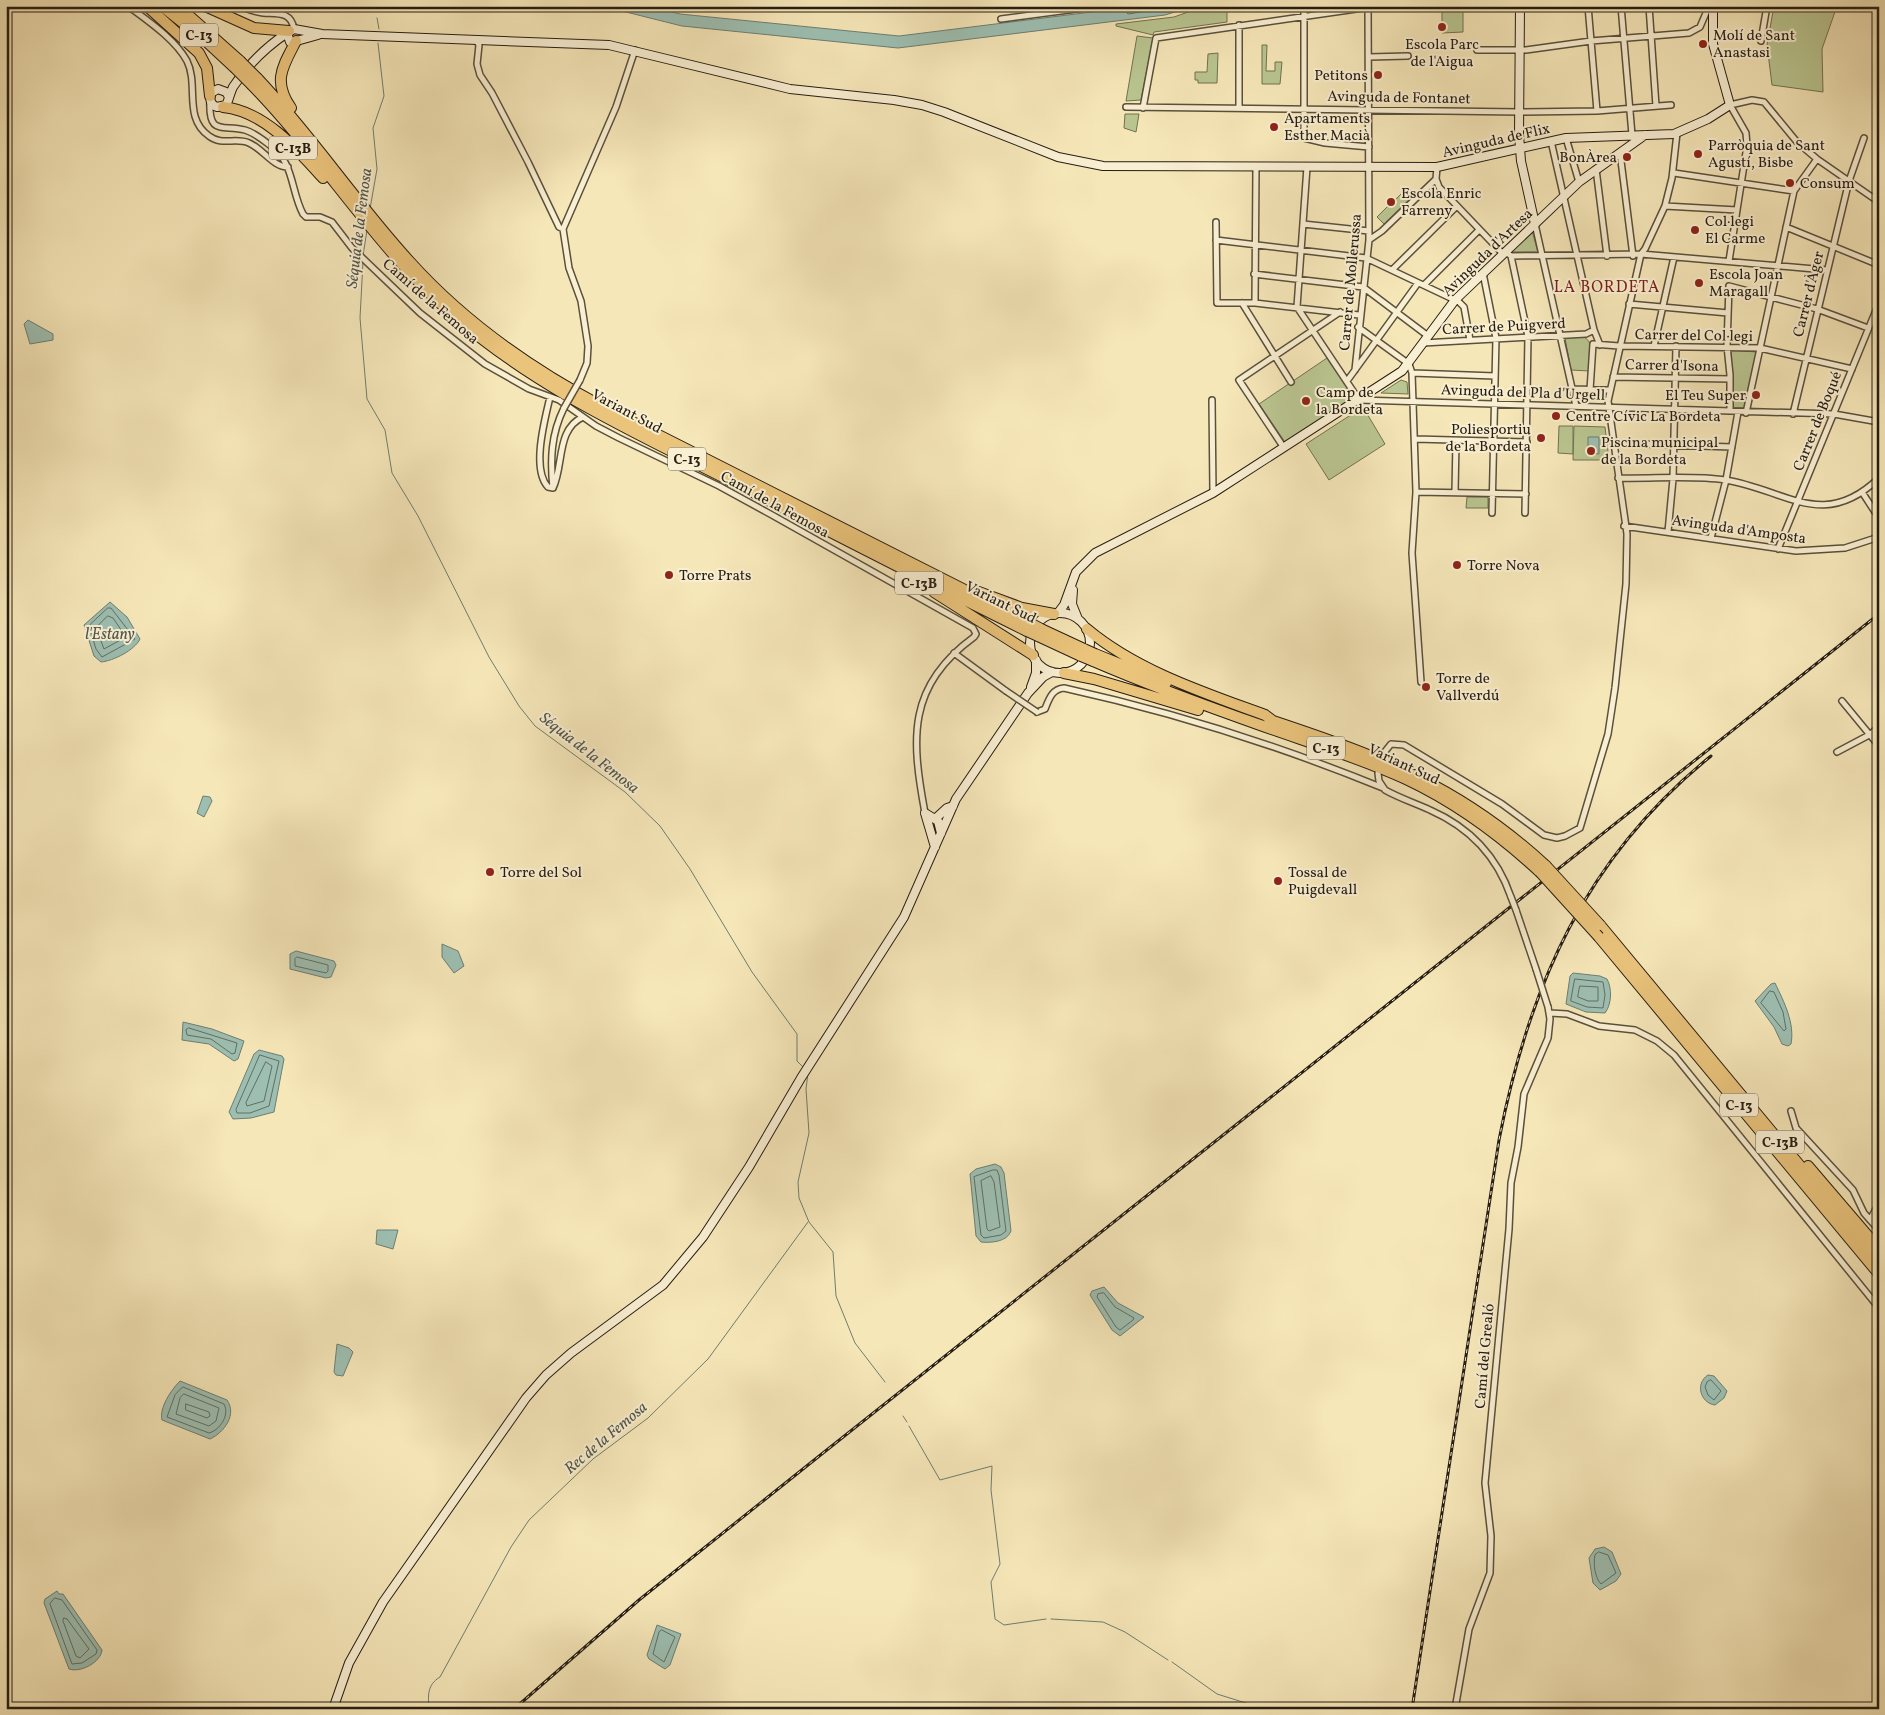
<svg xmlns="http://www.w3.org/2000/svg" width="1885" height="1715" viewBox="0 0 1885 1715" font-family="Vollkorn,serif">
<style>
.green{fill:#bac691;stroke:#707252}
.water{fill:#9dbfb2;stroke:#6d7e72}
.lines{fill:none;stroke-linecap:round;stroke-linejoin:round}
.shore{stroke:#626e62;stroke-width:1}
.stream{stroke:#6d7e72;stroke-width:1}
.street-casing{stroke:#5a503c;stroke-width:8}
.secondary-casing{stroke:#261d13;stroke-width:10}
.highway-casing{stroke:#261d13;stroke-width:12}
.street{stroke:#f9efd2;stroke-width:5}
.secondary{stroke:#f9efd2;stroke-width:8}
.highway{stroke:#ebc47c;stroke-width:10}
.rail-casing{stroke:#261d13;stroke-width:3}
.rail{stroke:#f9efd2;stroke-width:1;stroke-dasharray:4;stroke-linecap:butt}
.street-bridge-casing{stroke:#5a503c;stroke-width:8;stroke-linecap:butt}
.highway-bridge-casing{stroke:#261d13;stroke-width:12;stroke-linecap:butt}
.street-bridge{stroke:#f9efd2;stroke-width:5}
.highway-bridge{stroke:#ebc47c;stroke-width:10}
.poi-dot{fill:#8f2418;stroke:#f9efd2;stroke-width:2}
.labels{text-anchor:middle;stroke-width:4;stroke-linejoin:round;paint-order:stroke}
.shield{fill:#f9efd2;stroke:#655c4c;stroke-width:1}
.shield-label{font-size:14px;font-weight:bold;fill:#261d13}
.poi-label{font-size:15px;fill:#261d13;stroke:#f9efd2;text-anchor:start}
.street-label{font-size:15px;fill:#261d13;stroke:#f9efd2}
.water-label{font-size:16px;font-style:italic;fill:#50564b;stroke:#f9efd2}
.neighbourhood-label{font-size:16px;letter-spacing:1px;fill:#7a1f14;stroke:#f9efd2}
</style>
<rect width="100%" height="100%" fill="#f6e7b9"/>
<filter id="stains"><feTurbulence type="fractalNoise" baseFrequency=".004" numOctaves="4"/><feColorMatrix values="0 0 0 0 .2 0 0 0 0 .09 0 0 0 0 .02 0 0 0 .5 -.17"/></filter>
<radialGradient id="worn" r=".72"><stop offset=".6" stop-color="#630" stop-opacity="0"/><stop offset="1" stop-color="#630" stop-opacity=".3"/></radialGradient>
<path class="green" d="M1205,6H1227V22L1154,32L1153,35L1116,26V24L1174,17Z
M1442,6H1463V32L1442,33Z
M1774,6H1837L1822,49L1823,92L1772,85L1767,45Z
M1137,36L1153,38L1141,100L1126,101Z
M1262,45H1267L1266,71H1275V62H1282L1280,84H1262Z
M1218,53L1217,83H1198V80H1195V72H1207L1208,54Z
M1125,114H1139L1136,132L1124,128Z
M1408,187L1415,194L1384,224L1377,217L1391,203L1394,205L1392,203Z
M1532,231L1538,252H1511V251Z
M1581,336C1596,340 1590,359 1589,371L1571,370L1565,338Z
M1731,350L1756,352V355L1744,408H1732Z
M1327,358L1350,392L1348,402L1285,442L1259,404Z
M1401,380L1407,382L1408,394L1381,393Z
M1363,407L1385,444L1329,480L1306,444Z
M1559,426H1573V454L1558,453Z
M1574,426L1605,427L1609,460H1573Z
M1467,497H1488V508H1466Z"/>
<path class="water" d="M602,6H650L680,14L899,36L1140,6H1195L1165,15L898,48L682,26Z
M28,320L53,334V340L30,344L24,324Z
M1588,437H1599V454L1588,453Z
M110,602L127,617L140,639C135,650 113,661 101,662L94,656L84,625Z
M203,796L210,797L212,801L204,817L197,813Z
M442,944L458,951L464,966L454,973L442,957Z
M296,951L334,961L336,965L331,977L326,978L290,969V954Z
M1573,973L1600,976L1607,979C1612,988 1612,1004 1605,1013L1586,1012L1566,1004L1570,976Z
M1775,983C1784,1002 1795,1023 1791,1044L1788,1046L1782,1044L1774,1027L1755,1001L1771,984Z
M183,1022L212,1029L244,1041L238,1059L234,1061L209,1044L182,1040Z
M259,1050L282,1056L284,1059L274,1112L251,1118L233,1119L229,1112L254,1054Z
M995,1164L1001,1167L1004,1173L1011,1231C1007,1242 991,1243 981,1242L976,1236L970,1174L976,1169Z
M377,1230H398L393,1249L376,1244Z
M1104,1287L1118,1303L1144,1317L1120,1336L1112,1330L1090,1295L1092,1291Z
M337,1344L349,1348L353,1352L343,1376L336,1375L334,1372Z
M1708,1375L1714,1376L1727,1391L1724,1398L1715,1405C1700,1403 1695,1383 1708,1375Z
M180,1381L227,1400C237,1414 225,1432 210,1439L162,1420C159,1408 171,1390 180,1381Z
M1604,1547L1612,1552L1621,1574L1616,1581L1600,1590L1593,1583L1589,1558L1595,1549Z
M57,1591L59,1594H63L102,1650C101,1662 81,1673 69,1669L44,1603L45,1599Z
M657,1625L681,1634L670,1665L665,1669L649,1659L647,1655Z"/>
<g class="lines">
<path class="shore" d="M1126,6V12L1128,14L1180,6
M108,608H111L135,639L102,657L96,649L89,626Z
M108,616L113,618L126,637L104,649L96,628Z
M297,957L328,965V971L326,973L295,966V959Z
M1575,979L1603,982L1605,995L1603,1008L1587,1007L1571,1001Z
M1580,986L1598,987V1001H1588L1578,997Z
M1770,991L1774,992L1783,1012L1786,1029L1784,1031L1761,1003Z
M189,1028L237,1043L235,1053L232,1054L211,1039L187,1035L186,1030Z
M260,1055L279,1061L269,1106L250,1113H237L236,1110Z
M266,1062L272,1066L264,1101L247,1106L246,1103Z
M993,1170H997L999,1175L1006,1231L1001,1235L984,1238L981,1235L974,1177Z
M991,1176L994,1182L1000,1227L989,1231L987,1229L981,1181Z
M1104,1293L1115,1307L1134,1318L1133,1320L1120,1330L1116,1327L1097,1297L1098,1294Z
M1711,1380L1721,1391L1714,1400L1708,1395L1705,1387L1707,1382Z
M183,1387L224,1404C230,1415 220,1430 209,1433L167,1417L175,1395Z
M184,1394L219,1408L216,1421L209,1426L176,1414L180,1398Z
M186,1404L209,1412L210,1416L207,1418L186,1410Z
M1599,1552L1608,1555L1616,1573L1601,1584C1595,1578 1593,1564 1595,1555Z
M55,1598L62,1600L97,1650L96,1654L82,1663L72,1664L50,1604Z
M64,1618L67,1619L89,1649L80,1658L76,1656L63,1621Z
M662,1630L675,1637L664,1662L653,1654L659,1632Z"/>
<path class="stream" d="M375,8L384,6
M377,18L379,29
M370,209L377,169L373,128L384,96L378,43
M363,256L367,230
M363,262L360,318L367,399L385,430L392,473L418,516L489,657L519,706L535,726L625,792L660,826L690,869L752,972L797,1034V1061L804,1068
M808,1073L806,1089L809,1133L798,1182L799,1198L809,1222L833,1252L836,1296L855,1343L885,1382
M903,1416L907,1422
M909,1426L940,1480L992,1466L991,1490L1000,1564L991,1582L995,1619L1004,1625L1046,1619
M1051,1619L1103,1622L1125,1632L1168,1660
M1172,1662L1217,1694L1265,1709
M429,1709C428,1695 427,1685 440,1677L511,1547L529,1520L593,1459L648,1418L708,1359L808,1222"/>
<g class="street-casing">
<path id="street" d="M128,6C148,21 175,39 187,61C199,85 183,118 209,136C222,146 236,137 249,143C263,149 273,167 288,167
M239,6C247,9 254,12 263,13C277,14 291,11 294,29
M1304,6V138L1325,143L1369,147
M1588,6L1597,111
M1621,6L1632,135
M1649,6L1656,106
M1001,19L1099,6
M476,40L479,45L477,64L480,75L492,93L528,162L559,227L563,229
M1761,41L1767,6
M1477,50H1526L1591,41L1689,33L1700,27L1709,6
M1369,57L1408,56
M210,100C208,137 223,124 245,130C255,133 263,140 271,146C294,162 291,192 303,214L306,217H320L332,222L352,248L420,313L485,364L529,389L559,400L596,426L619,438L719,486L772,515L973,628L976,634L974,637C907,686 911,738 925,813
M1126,107L1520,112L1597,111L1671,105
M1143,108L1156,38L1377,6
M1239,108V25
M1566,138L1579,182
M1551,141L1594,330L1600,345
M1620,153L1633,256
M1307,167L1297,307L1359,400L1834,414L1879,422
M1437,167L1436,179L1439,187L1503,254
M1596,169L1607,256
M1674,173L1794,191
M1665,206L1737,210
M1216,222L1217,303H1255L1359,315
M1303,224L1369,231
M1535,224L1576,406
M1786,227L1879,265
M1216,240L1366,258L1459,302L1464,307L1470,340
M1369,240L1382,231L1436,179
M1506,252L1511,256L1641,254L1826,270
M1511,256L1528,336L1525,513
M1729,261L1747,146L1746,133L1730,105L1752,100L1764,102L1797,142L1817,159L1879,202
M1392,270L1457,206
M1483,273L1496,338L1492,513
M1254,274L1363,287L1428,336
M1424,285L1479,230
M1242,303L1291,382
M1255,303L1256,167
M1629,304L1728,313
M1358,327L1409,364L1412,373L1416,492L1412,553L1421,682
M1423,343L1586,334L1594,330
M1593,344L1619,346L1760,348L1852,369
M1654,346L1674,257
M1355,370L1369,240L1368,6
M1412,373L1495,376
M1613,377L1730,379
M580,380L587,363L588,346L581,301L569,268L563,229L616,107L635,50
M1347,381L1418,283
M1573,389L1610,390
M1590,390L1593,344
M550,397C545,419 531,469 548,487L553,488C564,465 556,429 583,417
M1212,400L1213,493
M1730,411V375L1727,346L1729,286L1817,309L1868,328
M1746,413L1794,191L1817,159
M1793,414L1849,181L1864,138
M1415,439L1527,442
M1613,443L1732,447
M1284,448L1239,380L1340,312
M1618,478C1652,479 1693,475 1725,480C1785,489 1823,532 1879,478
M553,488C550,460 551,434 564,408
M1416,492L1526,494
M1455,492L1456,441
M1862,492L1875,512
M1624,526L1796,551L1845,548L1879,537
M1668,532L1673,479L1676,346
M1711,538L1726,480L1738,412
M1778,549L1879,303
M954,653L1006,691
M1842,701L1879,746
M1037,712L1045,709C1049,699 1052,689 1064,688C1173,712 1280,746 1383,788
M1837,752L1871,734L1879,726
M1383,754L1391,744L1404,745L1502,804L1544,835L1557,838L1565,836L1580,828L1608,734L1615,688L1626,584L1627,534L1608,401L1641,254L1645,249L1665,206L1672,178L1677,133
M1378,773L1379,781L1385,790C1399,798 1415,803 1430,810C1471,828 1497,856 1511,897
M1516,910L1536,969
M1550,1013L1567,1014L1599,1026L1635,1030L1657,1041L1674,1055L1879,1308
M1791,1111L1796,1128L1853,1190L1864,1213L1879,1230
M1870,1220L1879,1203
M1455,1709L1469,1629L1490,1573L1491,1536L1485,1483L1509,1229L1511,1183L1518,1147L1524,1094L1548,1038L1550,1019L1548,1007"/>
</g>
<g class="secondary-casing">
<path id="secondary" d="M1520,6L1519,135L1521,161L1535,224
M290,42L287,33L294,29L322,34L609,45L790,89L894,100L922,105L944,112L1058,157L1103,166L1437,167L1566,138L1674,134L1708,119L1730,105L1713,44V6
M293,42L318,35
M229,97L226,92L218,89L211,93C209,100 211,105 217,107L226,105C229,100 230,93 233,87C247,66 266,47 287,33
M1073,590L1072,604L1078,619
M1058,613L1064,605L1076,572L1095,553L1213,493L1402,371L1455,300L1579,182L1645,135
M1030 643a30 30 0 1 1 60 0a30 30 0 1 1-60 0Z
M1031,687L1036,673V660
M925,813L935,847
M925,813L938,821L941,833
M935,819L947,808L953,806
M333,1709L349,1663L383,1602L526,1398L546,1375L571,1353L663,1285L703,1237L749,1167L801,1078L904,917L956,799L1028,693L1043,677L1052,672"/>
</g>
<g class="highway-casing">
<path id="highway" d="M147,6L199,53L207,68L210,96
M162,6L206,41L234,67
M178,6L240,61
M205,6L254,28L289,31
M257,78C312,136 356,203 410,262C465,323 531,369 603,407L1030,623
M252,85C323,158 375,246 452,314C532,385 630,430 725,478C825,529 925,581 1027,631
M223,107C264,111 297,149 323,178
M291,108C272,81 283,66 296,41
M934,592L1033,655
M979,592L1022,608L1054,614
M1041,629L1084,649
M1087,629C1137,671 1205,693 1265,715L1273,721C1381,757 1461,787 1546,866
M1038,636L1081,656
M1095,654L1166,683
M1093,661C1149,685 1206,706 1263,726C1311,743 1360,758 1406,779C1455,802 1500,835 1540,872
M1064,673L1094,679L1198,710
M1600,925L1879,1261
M1599,937L1879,1274
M1808,1166L1879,1249"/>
</g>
<use href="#street" class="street"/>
<use href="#secondary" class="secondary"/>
<use href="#highway" class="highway"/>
<g class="rail-casing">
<path id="rail" d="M6,17L10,6
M1878,603H1879
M514,1709L639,1600L823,1453L1879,614
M1412,1709L1499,1140C1529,985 1586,857 1711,756"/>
</g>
<use href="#rail" class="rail"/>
<g class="street-bridge-casing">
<path id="street-bridge" d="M564,408L580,380
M1006,691L1037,712
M1511,897L1516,910
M1536,969L1548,1007"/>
</g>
<g class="highway-bridge-casing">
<path id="highway-bridge" d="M240,61L257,78
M234,67L252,85
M1030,623L1041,629
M1027,631L1038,636
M1084,649L1095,654
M1081,656L1093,661
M1546,866L1600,925
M1540,872L1599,937"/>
</g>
<use href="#street-bridge" class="street-bridge"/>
<use href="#highway-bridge" class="highway-bridge"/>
</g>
<g class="poi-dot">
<circle cx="1442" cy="27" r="5"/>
<circle cx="1703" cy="44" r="5"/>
<circle cx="1378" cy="75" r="5"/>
<circle cx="1274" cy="127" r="5"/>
<circle cx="1698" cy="154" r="5"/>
<circle cx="1627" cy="157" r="5"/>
<circle cx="1790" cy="183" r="5"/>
<circle cx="1391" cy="202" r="5"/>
<circle cx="1695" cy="230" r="5"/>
<circle cx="1699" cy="283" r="5"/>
<circle cx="1756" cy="395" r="5"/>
<circle cx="1306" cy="401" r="5"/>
<circle cx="1556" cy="416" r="5"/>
<circle cx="1541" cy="438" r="5"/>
<circle cx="1591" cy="451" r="5"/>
<circle cx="1457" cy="565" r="5"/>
<circle cx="669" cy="575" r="5"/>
<circle cx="1426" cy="687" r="5"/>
<circle cx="490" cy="872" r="5"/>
<circle cx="1278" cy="881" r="5"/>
</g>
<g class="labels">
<g class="shield">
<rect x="180" y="23.5" width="38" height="23" rx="4"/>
<rect x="269" y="136.5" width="48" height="23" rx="4"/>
<rect x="668" y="447.5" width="38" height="23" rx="4"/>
<rect x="895" y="571.5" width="48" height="23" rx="4"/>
<rect x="1307" y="736.5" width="38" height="23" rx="4"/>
<rect x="1720" y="1093.5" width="38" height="23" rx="4"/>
<rect x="1756" y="1130.5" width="48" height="23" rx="4"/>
</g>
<g class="shield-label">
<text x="199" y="40">C-13</text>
<text x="293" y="153">C-13B</text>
<text x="687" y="464">C-13</text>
<text x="919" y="588">C-13B</text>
<text x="1326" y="753">C-13</text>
<text x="1739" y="1110">C-13</text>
<text x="1780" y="1147">C-13B</text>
</g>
<g class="poi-label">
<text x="1713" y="40">Molí de Sant<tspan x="1713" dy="17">Anastasi</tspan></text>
<text x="1442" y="49" text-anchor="middle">Escola Parc<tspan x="1442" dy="17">de l'Aigua</tspan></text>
<text x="1368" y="80" text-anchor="end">Petitons</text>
<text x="1284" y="123">Apartaments<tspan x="1284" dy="17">Esther Macià</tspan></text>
<text x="1708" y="150">Parròquia de Sant<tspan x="1708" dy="17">Agustí, Bisbe</tspan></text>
<text x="1617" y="162" text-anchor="end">BonÀrea</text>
<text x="1800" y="188">Consum</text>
<text x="1401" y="198">Escola Enric<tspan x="1401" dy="17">Farreny</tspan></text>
<text x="1705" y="226">Col·legi<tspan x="1705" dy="17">El Carme</tspan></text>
<text x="1709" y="279">Escola Joan<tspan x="1709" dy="17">Maragall</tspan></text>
<text x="1316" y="397">Camp de<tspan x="1316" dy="17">la Bordeta</tspan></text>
<text x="1746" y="400" text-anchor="end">El Teu Super</text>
<text x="1566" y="421">Centre Cívic La Bordeta</text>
<text x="1531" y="434" text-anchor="end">Poliesportiu<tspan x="1531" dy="17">de la Bordeta</tspan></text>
<text x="1601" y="447">Piscina municipal<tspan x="1601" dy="17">de la Bordeta</tspan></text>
<text x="1467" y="570">Torre Nova</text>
<text x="679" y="580">Torre Prats</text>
<text x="1436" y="683">Torre de<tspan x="1436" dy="17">Vallverdú</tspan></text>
<text x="500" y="877">Torre del Sol</text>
<text x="1288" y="877">Tossal de<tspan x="1288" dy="17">Puigdevall</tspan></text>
</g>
<g class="street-label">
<text transform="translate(1399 97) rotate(1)" y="5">Avinguda de Fontanet</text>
<text transform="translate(1496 140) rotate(-13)" y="5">Avinguda de Flix</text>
<text transform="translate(1487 252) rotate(-44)" y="5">Avinguda d'Artesa</text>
<text transform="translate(1350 282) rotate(-85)" y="5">Carrer de Mollerussa</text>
<text transform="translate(1808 294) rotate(-76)" y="5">Carrer d'Àger</text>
<text transform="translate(431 301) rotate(41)" y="5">Camí de la Femosa</text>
<text transform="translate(1504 326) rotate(-3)" y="5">Carrer de Puigverd</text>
<text transform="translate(1694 335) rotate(1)" y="5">Carrer del Col·legi</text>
<text transform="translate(1672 365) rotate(1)" y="5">Carrer d'Isona</text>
<text transform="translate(1523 392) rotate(2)" y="5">Avinguda del Pla d'Urgell</text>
<text transform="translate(627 411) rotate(28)" y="5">Variant Sud</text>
<text transform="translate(1817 421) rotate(-68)" y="5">Carrer de Boqué</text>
<text transform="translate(775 504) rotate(29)" y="5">Camí de la Femosa</text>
<text transform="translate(1739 529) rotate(8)" y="5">Avinguda d'Amposta</text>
<text transform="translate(1001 602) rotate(26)" y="5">Variant Sud</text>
<text transform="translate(1404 764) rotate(25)" y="5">Variant Sud</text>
<text transform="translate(1484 1356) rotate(-85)" y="5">Camí del Grealó</text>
</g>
<g class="water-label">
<text transform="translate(358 228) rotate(-83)" y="6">Séquia de la Femosa</text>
<text x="110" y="639">l'Estany</text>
<text transform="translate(590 752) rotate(38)" y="6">Séquia de la Femosa</text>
<text transform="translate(605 1437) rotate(-40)" y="6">Rec de la Femosa</text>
</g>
<g class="neighbourhood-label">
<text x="1607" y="292">LA BORDETA</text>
</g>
</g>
<rect width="1885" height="1715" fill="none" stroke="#f6e7b9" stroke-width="25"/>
<rect x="8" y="8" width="1870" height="1700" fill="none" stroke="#261d13" stroke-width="2.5"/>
<rect x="12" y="12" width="1860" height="1690" fill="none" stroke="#261d13"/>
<rect width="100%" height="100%" filter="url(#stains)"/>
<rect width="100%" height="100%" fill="url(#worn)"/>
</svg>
